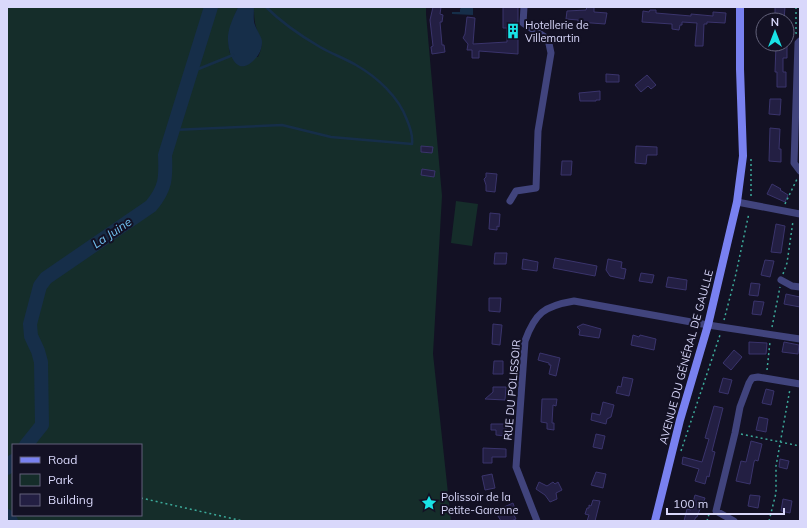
<svg xmlns="http://www.w3.org/2000/svg" width="807" height="528" viewBox="0 0 807 528" font-family="Mulish,sans-serif">
<style>
.green{fill:#152d2a;fill-rule:evenodd}
.water{fill:#162e49}
.lines{fill:none;stroke-linecap:round;stroke-linejoin:round}
.stream{stroke:#162e49;stroke-width:2.5}
.river{stroke:#162e49;stroke-width:14}
.building{fill:#231f43;stroke:#3a346c}
.path{stroke:#3caa9a;stroke-width:1.5;stroke-dasharray:2 3;stroke-linecap:butt}
.street{stroke:#41447d;stroke-width:7}
.secondary{stroke:#7981f0;stroke-width:8}
.labels{text-anchor:middle;stroke-width:4;stroke-linejoin:round;paint-order:stroke}
.poi-label{font-size:11px;fill:#d9d8fb;stroke:#131124;text-anchor:start}
.street-label{font-size:11px;fill:#d9d8fb;stroke:#131124}
.water-label{font-size:12px;font-style:italic;fill:#71c0ef;stroke:#131124}
</style>
<rect width="100%" height="100%" fill="#131124"/>
<path class="green" d="M7,7H238C232,23 226,36 230,53L258,57C266,40 258,38 255,23C254,18 254,12 254,7H426V14L442,196L433,354L451,521H7ZM13,445H141V515H13Z
M456,201L478,204L472,246L451,243Z"/>
<path class="water" d="M238,7H254C254,13 253,20 255,25C257,31 262,37 262,42C262,49 259,55 255,59C237,79 227,53 228,36C229,26 234,16 238,7Z
M462,7L473,8V15L452,14V12H460V9Z"/>
<g class="lines">
<path class="stream" d="M191,72L233,55
M173,130L282,125L331,137L412,144C413,136 410,127 407,120C399,97 377,77 356,65C344,58 332,54 320,47C301,36 282,23 266,7"/>
<path class="river" d="M26,445L42,425L41,362L38,351L31,336L30,324L40,286L46,278L151,206C166,188 166,178 165,155L211,7
M7,468L13,461
M7,516L11,521"/>
</g>
<path class="building" d="M433,7H441L440,14L443,15L442,22H440L442,45H444L445,52L432,54L431,47L433,46L430,20Z
M503,7H518V54L479,51V58H472V50H467L468,44L463,38L465,34L467,17L475,18L473,44L507,42V28H503Z
M587,7H594V12L607,13L605,24L578,22V20L566,19L567,11L586,10Z
M775,7H785L784,20H775Z
M650,10H656V13L691,16V14L713,16V12L726,13L725,23L707,22V24H704L703,46H695L697,23L682,22V25H680L679,30L672,29V24L642,22L643,11L649,12Z
M776,45H787V58H783V72H786V87H777V72H775Z
M606,74L619,75V82H606Z
M647,75L656,85L651,89L648,86L641,92L635,85Z
M600,91V100H596V101H580L579,93Z
M770,99H781L780,115L769,114Z
M770,128L780,129L779,149H781V162L769,161Z
M421,146L433,147L432,153L421,152Z
M636,146L657,147V155H647L646,164L635,163Z
M562,161H572L571,175H561Z
M422,169L435,171L434,177L421,175Z
M486,173L497,174L495,192L486,191V185L484,179L486,177Z
M772,184L781,189L780,190L788,195L785,202L767,194Z
M490,213L500,214L499,227L497,226V230L489,229Z
M776,224L785,226L781,253L771,252Z
M495,253H507L506,264H494Z
M555,258L597,266L595,276L553,268Z
M523,259L538,262L537,271L522,269Z
M608,259L622,262L621,268L626,269L624,279L610,276L606,270Z
M765,260L774,261L770,277L761,275Z
M641,273L654,275L652,283L639,281Z
M668,277L687,280L686,290L666,287Z
M751,283L760,284L758,296L749,295Z
M786,294L800,297V307L784,304Z
M489,298H501L500,312L489,311Z
M754,301L764,302L761,315L752,314Z
M493,324L502,325L500,345L492,344Z
M583,324L601,329L599,338L579,335L580,330L577,327Z
M633,335L639,337L640,335L656,339L654,350L631,345Z
M749,342L767,343L766,354H749Z
M784,342L799,345L798,354L782,352Z
M734,350L742,357L731,370L723,363Z
M540,353L560,358L556,376L549,374L551,365H549V363L538,360Z
M494,361H503V374H493Z
M623,377L633,379L629,396L616,393L618,386L621,387Z
M723,378L732,380L728,394L719,392Z
M493,387H506L505,400L485,399L493,392Z
M766,389L774,391L771,405L762,403Z
M542,399H557L556,406L553,405L552,423H554V430L547,429V423L541,422Z
M603,402L614,405L611,417L607,419L606,424L591,420L592,413L600,415Z
M714,406L723,408L712,451L715,452L711,468L709,477L707,476L705,484L695,481L699,469L682,464L683,457L702,462L709,439L705,438Z
M759,417L768,419L766,432L756,430Z
M491,424H506V436L496,435V430H491Z
M596,434L605,436L602,449L593,447Z
M751,441L762,444L758,461L755,460L754,462L750,484L736,481L741,461L746,462Z
M483,448L506,449V457H492V463H483Z
M780,459L789,461L787,469L779,467Z
M596,472L606,474L603,488L591,485Z
M492,474L495,488L485,490L482,476Z
M539,482L547,486L553,482L555,484L558,482L562,490L556,493L557,499L550,502L545,495L536,489Z
M695,495L705,498L701,509H700L697,517H696L694,521H684L687,509L691,510Z
M750,495L760,496L758,508L748,506Z
M783,499L792,501L790,513L781,511Z
M593,500L600,501L595,521H587L589,515L585,514L587,508H589V505L591,506Z
M513,503L515,509L514,510L515,513H513L516,519L511,521H501L495,511Z"/>
<g class="lines">
<path class="path" d="M796,7V33L797,35
M751,159V197
M785,204L798,177
M783,274L787,263L793,221
M724,320L735,278L749,213
M772,327L780,287
M767,370L770,342
M741,434L800,446
M681,451L720,335
M141,498L243,521
M707,521L709,514
M769,521L776,493V466L790,389"/>
<path class="street" d="M800,41L798,43L794,163L800,171
M510,201L516,191L536,188L538,131L551,53L548,39L523,23L524,7
M737,202L800,214
M781,280L792,286L800,287
M537,521L516,467L525,341C535,313 544,306 574,301L708,325L800,339
M734,521L716,511L735,433L740,407L749,383L752,378L758,377L800,384"/>
<path class="secondary" d="M655,521L680,420L708,325L737,202L743,156L740,69V7"/>
</g>
<defs>
<g id="building-bare" transform="scale(1.2)"><path d="M-4-6H4V6H1V3H-1V6H-4ZM-2.5-4.3h1.7v1.8h-1.7ZM.8-4.3h1.7v1.8H.8ZM-2.5-1h1.7V.8h-1.7ZM.8-1h1.7V.8H.8Z" fill="#19e3e6" stroke="#131124" stroke-width="2.5" paint-order="stroke"/></g>
<g id="sight-bare" transform="scale(1.2)"><path d="M0-6L1.8-2.2L6-1.7L2.9 1.2L3.7 5.4L0 3.3L-3.7 5.4L-2.9 1.2L-6-1.7L-1.8-2.2Z" fill="#19e3e6" stroke="#131124" stroke-width="2.5" paint-order="stroke"/></g>
</defs>
<g fill-rule="evenodd">
<use href="#building-bare" x="513" y="31"/>
<use href="#sight-bare" x="429" y="503"/>
</g>
<g class="labels">
<g class="poi-label">
<text x="525" y="29">Hotellerie de<tspan x="525" dy="13">Villemartin</tspan></text>
<text x="441" y="501">Polissoir de la<tspan x="441" dy="13">Petite-Garenne</tspan></text>
</g>
<g class="street-label">
<text transform="translate(686 357) rotate(-75)" y="4">AVENUE DU GÉNÉRAL DE GAULLE</text>
<text transform="translate(512 390) rotate(-85)" y="4">RUE DU POLISSOIR</text>
</g>
<g class="water-label">
<text transform="translate(112 233) rotate(-34)" y="4">La Juine</text>
</g>
</g>
<rect width="807" height="528" fill="none" stroke="#d9d8fb" stroke-width="16"/>
<rect x="12" y="444" width="130" height="72" fill="#131124" stroke="#62617a"/>
<rect x="20" y="457" width="20" height="6" fill="#7981f0" stroke="#62617a"/>
<text x="48" y="464" font-size="12" fill="#d9d8fb">Road</text>
<rect x="20" y="474" width="20" height="12" fill="#152d2a" stroke="#62617a"/>
<text x="48" y="484" font-size="12" fill="#d9d8fb">Park</text>
<rect x="20" y="494" width="20" height="12" fill="#231f43" stroke="#62617a"/>
<text x="48" y="504" font-size="12" fill="#d9d8fb">Building</text>
<g transform="translate(775 32)"><circle r="19" fill="#131124" stroke="#62617a"/>
<path d="M0-3L7 15L0 10L-7 15Z" fill="#19e3e6"/>
<text y="-6" font-size="11" font-weight="bold" text-anchor="middle" fill="#d9d8fb">N</text>
</g>
<path d="M667 508v6h117v-6" fill="none" stroke="#d9d8fb" stroke-width="2"/>
<text x="673" y="508" font-size="12" fill="#d9d8fb" stroke="#131124" stroke-width="3" paint-order="stroke">100 m</text>
</svg>
